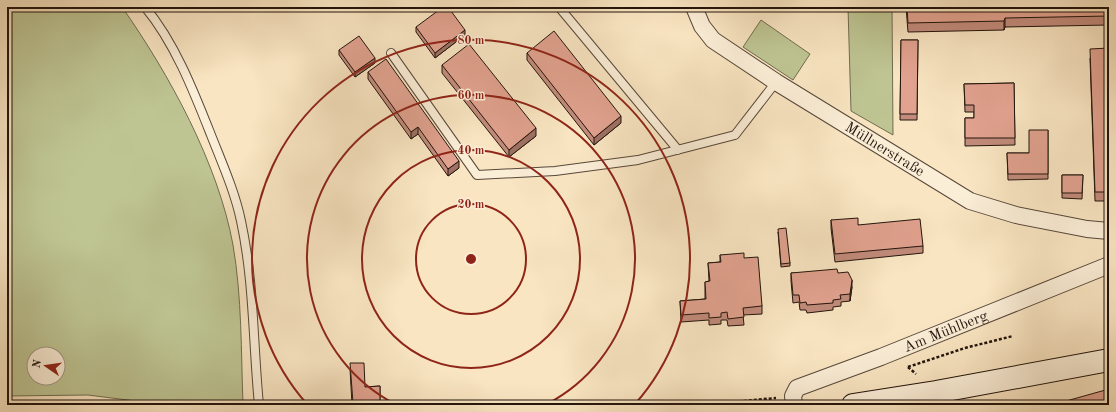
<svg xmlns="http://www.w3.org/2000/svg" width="1116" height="412" viewBox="0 0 1116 412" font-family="'Old Standard TT',serif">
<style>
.green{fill:#bec593;stroke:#706c50;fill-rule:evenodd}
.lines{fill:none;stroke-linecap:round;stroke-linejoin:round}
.service-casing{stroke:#58483a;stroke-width:10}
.minor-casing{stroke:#58483a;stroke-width:18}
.secondary-casing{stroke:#22140c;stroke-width:24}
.path{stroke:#22140c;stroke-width:2.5;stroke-dasharray:3 2;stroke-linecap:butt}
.service{stroke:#fbeed7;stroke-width:8}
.minor{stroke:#fbeed7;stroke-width:16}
.secondary{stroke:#fbeed7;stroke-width:22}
.wall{fill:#c28b7b;stroke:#22140c}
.shaded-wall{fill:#9e7164;stroke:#22140c}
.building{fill:#e1a28f;stroke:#22140c}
.ring{fill:none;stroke:#8f2418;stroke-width:2}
.labels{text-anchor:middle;stroke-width:3;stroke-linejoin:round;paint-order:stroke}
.street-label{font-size:15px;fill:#22140c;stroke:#fbeed7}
.centre{fill:#8f2418;stroke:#fbeed7;stroke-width:2}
.ring-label{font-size:12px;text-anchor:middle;font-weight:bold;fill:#8f2418;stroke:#fbeed7;stroke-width:3;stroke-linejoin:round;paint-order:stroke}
</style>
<rect width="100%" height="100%" fill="#f9e5c2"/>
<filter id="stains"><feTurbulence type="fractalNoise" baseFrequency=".005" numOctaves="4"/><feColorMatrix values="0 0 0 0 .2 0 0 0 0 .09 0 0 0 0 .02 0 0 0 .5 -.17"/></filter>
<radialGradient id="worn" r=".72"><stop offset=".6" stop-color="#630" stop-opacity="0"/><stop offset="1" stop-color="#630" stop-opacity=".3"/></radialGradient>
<path class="green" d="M7,7H122C169,74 218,163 233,245C242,297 241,352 243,405H167L88,395L7,396ZM34,354H58V378H34Z
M848,7H892L893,135L851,111Z
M761,20L810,54L793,80L743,47Z"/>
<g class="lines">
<g class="service-casing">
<path id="service" d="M145,7C175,43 194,92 211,135C222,163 235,192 241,221C254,281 253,344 259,405
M559,7L678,150
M391,53L477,175L555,171L638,160L735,135L776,82"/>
</g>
<g class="minor-casing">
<g id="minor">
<path id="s1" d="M694,7L702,26L713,40L776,82L970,201L1016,215L1087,229L1109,231"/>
<path id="s2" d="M794,405L793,396L797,388L881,357L1109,265"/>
</g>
</g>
<g class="secondary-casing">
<path id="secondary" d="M853,405L936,392L1109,360"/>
</g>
<path class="path" d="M908,367L965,348L1013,336
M908,367L916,374
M699,405L776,398"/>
<use href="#service" class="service"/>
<use href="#minor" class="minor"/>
<use href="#secondary" class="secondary"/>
</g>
<path class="wall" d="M906,7H1109V25L1005,27L1004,30L908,32Z
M416,27L465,35L435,58L416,32Z
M901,40H918L917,120H900Z
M1109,48V201H1095L1090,58Z
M339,50L375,63L355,77L339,55Z
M527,53L621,123L594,145L527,60Z
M442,65L536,136L509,157L442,73Z
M368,72L459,168L448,176L418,134L411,139L368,79Z
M1014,83L1015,145L965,146V118H974V112H965L964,84Z
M1048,130V179L1008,180L1007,153H1029Z
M1062,175H1083L1082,199L1062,198Z
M831,220L858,225L923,246V253L835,262L831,228Z
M778,232L790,263V266L781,267Z
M720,255L744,258L762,306V314L743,315L744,325L728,326L727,320H721V324L709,325V320L681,322L680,301L705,299V282L709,281L708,263L720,262Z
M791,273H838L852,287L850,301L841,302V306L833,307V310L807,313L806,310H800L799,302L793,303L791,281Z
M350,369L365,387L380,386V405H352Z"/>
<path class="shaded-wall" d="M1005,18V27L1004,30V21Z
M465,30V35L435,58V53Z
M375,58V63L355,77V72Z
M621,116V123L594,145V138Z
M418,127V134L411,139V132Z
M536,128V136L509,157V150Z
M459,161V168L448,176V169Z
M852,280V287L850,301V294Z"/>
<path class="building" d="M443,7H448L465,30L435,53L416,27Z
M907,7H1109V16L1005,18L1004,21L908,23Z
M554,31L621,116L594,138L527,53Z
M359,36L375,58L355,72L339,50Z
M901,40H918L917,114H900Z
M469,44L536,128L509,150L442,65Z
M1109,48V192H1095L1090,49Z
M386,59L459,161L448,169L418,127L411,132L368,72Z
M1014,83L1015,138H965V118H974V105H965L964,84Z
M1029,130H1048V174H1008L1007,153H1029Z
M1062,175H1083L1082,193H1062Z
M858,218V225L920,219L923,246L835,254L831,220Z
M786,228L790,263L781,264L778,229Z
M744,253V258L758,257L762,306L743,308L744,317L728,319L727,312L721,313V317L709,318V313L681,315L680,301L706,299L705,282L710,281L708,263L721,262L720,255Z
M837,269L838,273L848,272L852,280L850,294L840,295L841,299L833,300V303L807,305L806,302L800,303L799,295H793L791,273Z
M350,363H364L365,387L380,386V402L353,403Z
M1109,389V405H1052Z"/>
<g class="ring">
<circle cx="471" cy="259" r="55"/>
<circle cx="471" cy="259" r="109"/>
<path d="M395 404A164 164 0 1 1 547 404"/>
<path d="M307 404A219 219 0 1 1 635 404"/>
</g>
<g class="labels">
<g class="street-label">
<text dy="5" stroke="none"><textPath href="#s1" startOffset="242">Müllnerstraße</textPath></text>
<text dy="5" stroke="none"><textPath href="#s2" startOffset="177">Am Mühlberg</textPath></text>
</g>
</g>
<circle cx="471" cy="259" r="6" class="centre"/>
<g class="ring-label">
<text x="471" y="44">80 m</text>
<text x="471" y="99">60 m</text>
<text x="471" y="154">40 m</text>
<text x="471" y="208">20 m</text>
</g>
<rect width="1116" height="412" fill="none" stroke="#f9e5c2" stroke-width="24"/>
<rect x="8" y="8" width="1100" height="396" fill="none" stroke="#22140c" stroke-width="2"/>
<rect x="12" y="12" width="1092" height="388" fill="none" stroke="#22140c"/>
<g transform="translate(46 366) rotate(283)"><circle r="19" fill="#fbeed7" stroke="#a49786"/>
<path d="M0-3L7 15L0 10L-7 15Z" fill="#8f2418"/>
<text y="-6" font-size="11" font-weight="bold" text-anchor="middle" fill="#22140c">N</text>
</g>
<rect width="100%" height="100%" filter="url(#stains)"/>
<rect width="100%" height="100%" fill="url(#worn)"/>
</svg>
